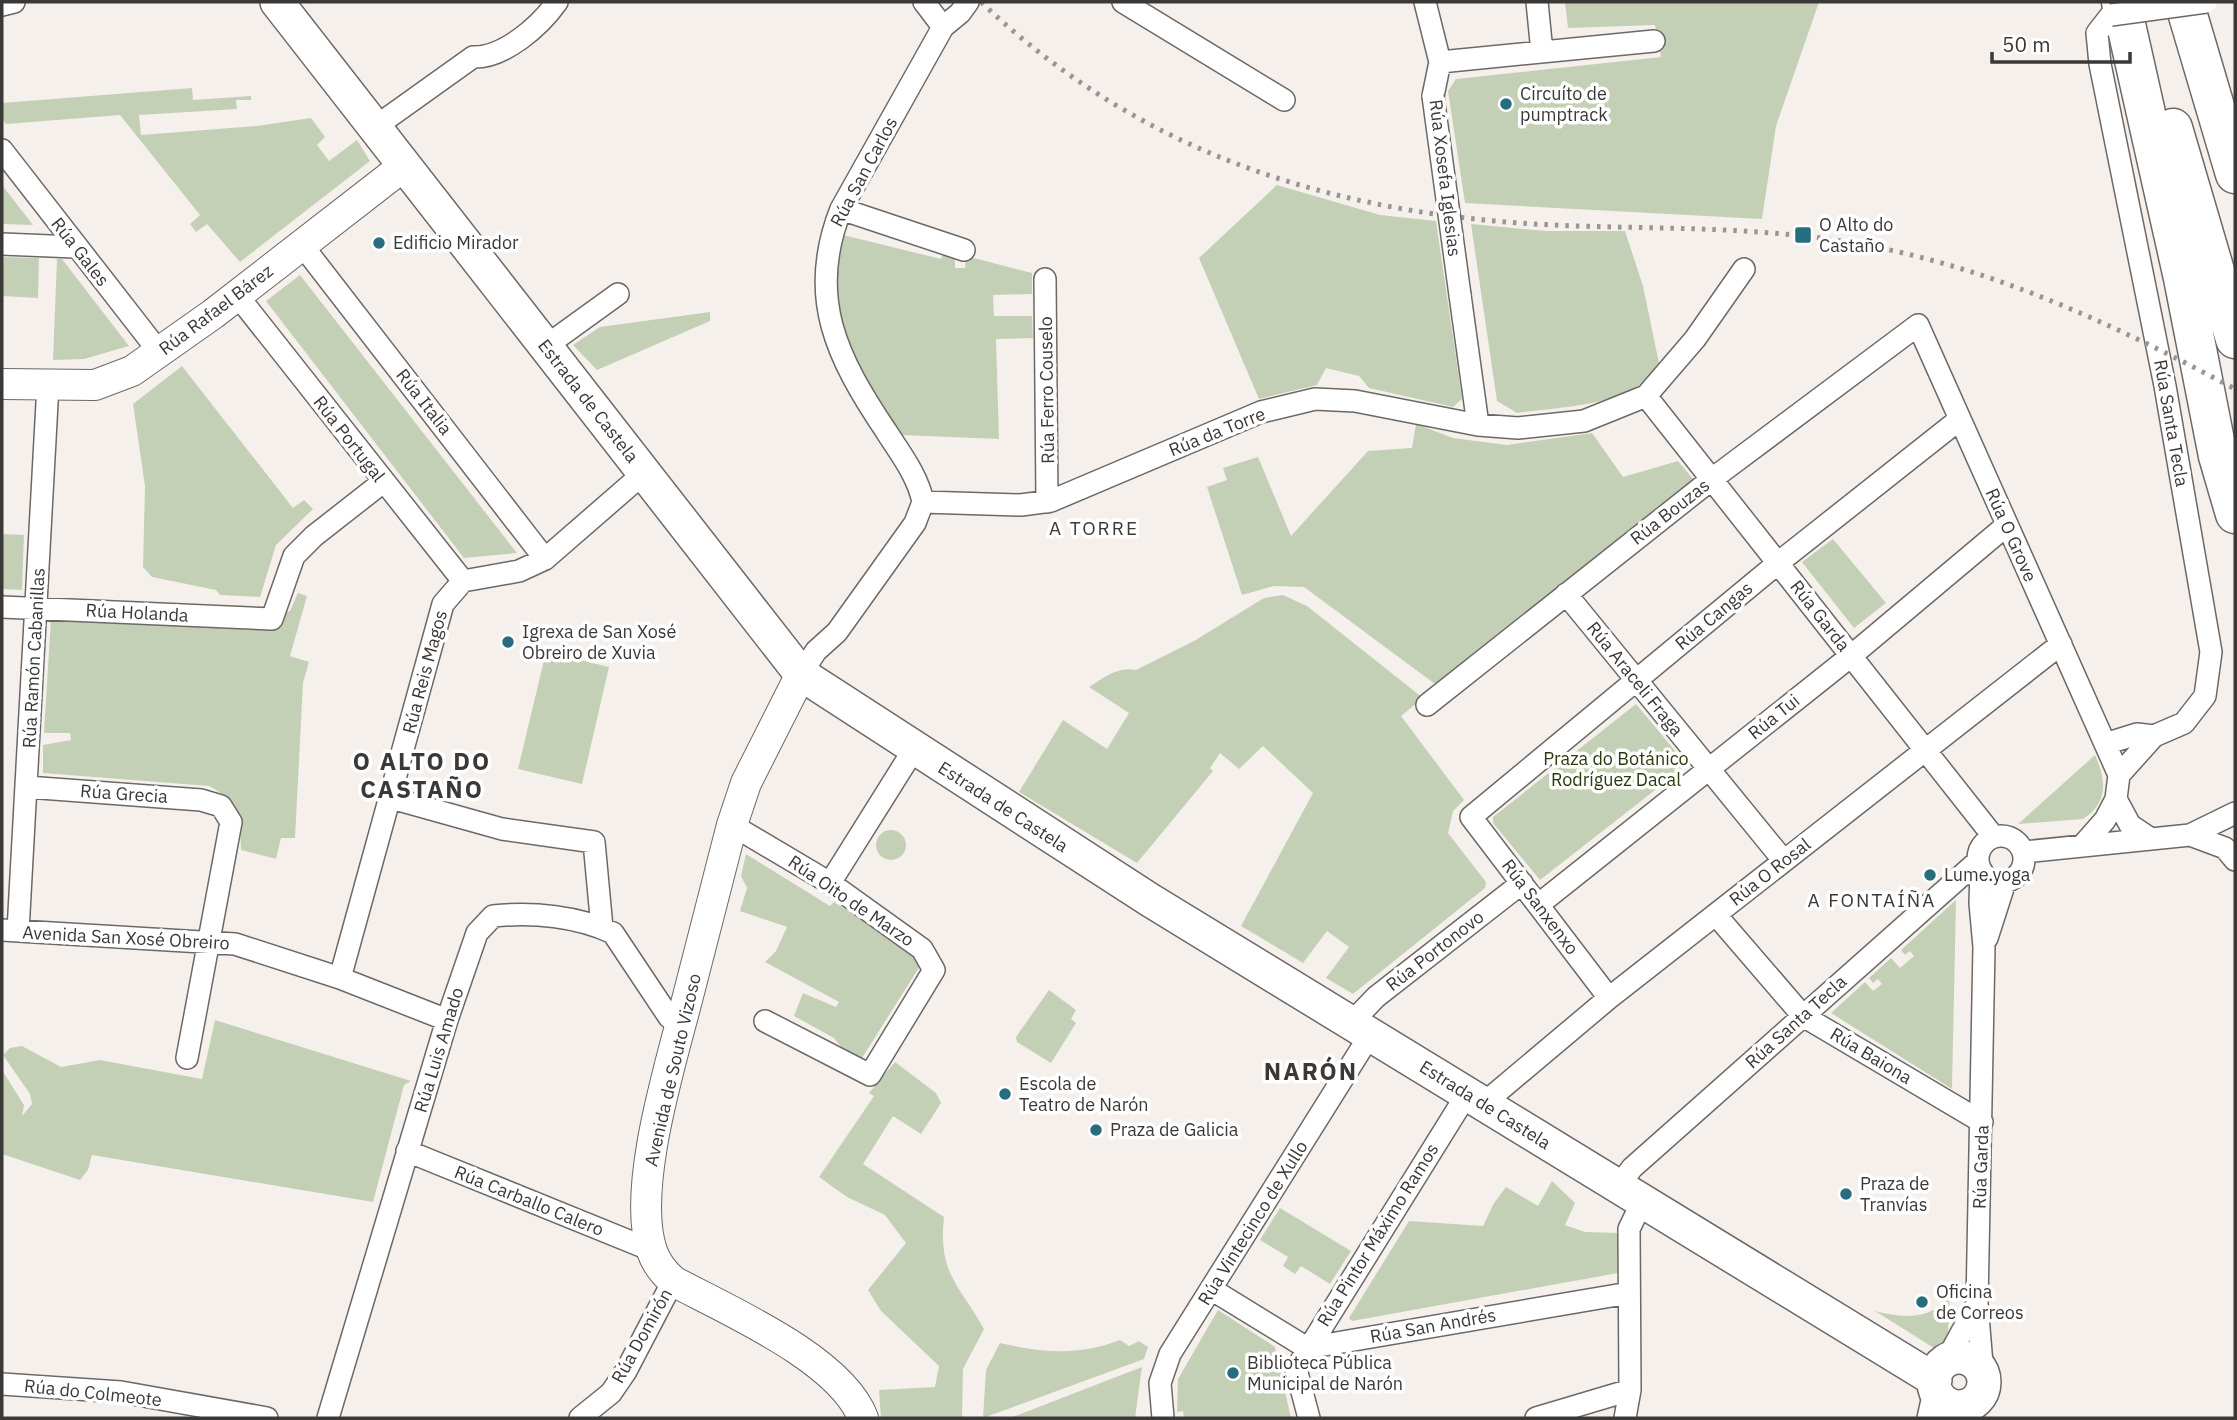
<svg xmlns="http://www.w3.org/2000/svg" width="2237" height="1420" viewBox="0 0 2237 1420" font-family="'IBM Plex Sans',sans-serif">
<style>
.green{fill:#c4d0b5}
.lines{fill:none;stroke-linecap:round;stroke-linejoin:round}
.street-casing{stroke:#6d6865;stroke-width:24}
.secondary-casing{stroke:#6d6865;stroke-width:32}
.primary-casing{stroke:#6d6865;stroke-width:36}
.highway-casing{stroke:#6d6865;stroke-width:41}
.street{stroke:#fff;stroke-width:21}
.secondary{stroke:#fff;stroke-width:30}
.primary{stroke:#fff;stroke-width:33}
.highway{stroke:#fff;stroke-width:38}
.rail{stroke:#999593;stroke-width:5;stroke-dasharray:3.5 7;stroke-linecap:butt}
.street-bridge-casing{stroke:#6d6865;stroke-width:24;stroke-linecap:butt}
.street-bridge{stroke:#fff;stroke-width:21}
.poi-dot{fill:#286d7d;stroke:#fff;stroke-width:2.5}
.labels{text-anchor:middle;stroke-width:7;stroke-linejoin:round;paint-order:stroke}
.poi-label{font-size:18px;fill:#3b3938;stroke:#fff;text-anchor:start}
.street-label{font-size:18px;fill:#3b3938;stroke:#fff}
.park-label{font-size:18px;fill:#2b3b0b;stroke:#fff}
.neighbourhood-label{font-size:19px;letter-spacing:2px;fill:#3b3938;stroke:#fff}
.district-label{font-size:24px;font-weight:bold;letter-spacing:2px;fill:#3b3938;stroke:#fff}
</style>
<rect width="100%" height="100%" fill="#f6f0ed"/>
<path class="green" d="M1565,2H1819L1776,126L1762,219L1465,203L1448,91L1456,79L1661,57L1655,25L1568,28Z
M192,88L193,100L251,96V100H236L237,109L139,115L141,135L257,126L311,118L325,137L317,145L329,161L357,140L370,161L240,262L207,224L196,232L190,224L200,215L120,115L6,124L2,119V103Z
M2,185L33,225L2,224Z
M1277,185L1380,215L1436,221L1462,399L1453,407L1369,388L1359,376L1326,368L1317,385L1259,399L1199,258Z
M1471,224L1546,231H1625L1643,286L1660,368C1624,407 1567,406 1517,413L1497,401Z
M839,234L941,259L944,252L955,255V268H965L966,256L1032,273V294L993,295L994,316H1032L1033,338L996,339L999,439L901,435C876,406 851,363 839,326C830,298 837,263 839,234Z
M2,257L39,258L38,298L2,296Z
M57,259H62L129,346L84,359L53,360Z
M300,275L517,553L464,558L266,301Z
M710,312V321L597,370L573,345L600,327Z
M182,366L293,508L304,500L313,509L276,545L260,597L220,595L216,590L152,577L143,567L145,486L133,404Z
M1416,424L1453,438L1507,445L1592,433L1623,477L1678,461L1694,480L1435,684L1304,587L1274,586L1242,595L1207,487L1227,480L1223,468L1258,457L1291,536L1368,451L1412,448Z
M2,534L24,535L22,590L2,589Z
M1833,539L1886,603L1854,628L1802,562Z
M298,593L307,596L290,656L309,662L303,683L295,838H281L276,859L241,850C241,822 235,799 209,786L43,773V745L71,740L70,733H44L51,618L284,613L290,611Z
M1283,595L1307,606L1423,698L1401,716L1464,800L1453,811L1448,833L1486,882L1485,888L1353,994L1326,978L1349,947L1327,931L1303,963L1241,926L1313,793L1263,746L1239,769L1220,753L1210,768L1213,771L1137,863L1019,792L1063,720L1107,749L1129,713L1089,687C1103,678 1118,666 1136,670L1194,641L1264,598Z
M546,652L609,667L582,784L518,769Z
M1636,704L1682,759V769L1540,880L1493,823V817Z
M2095,755C2106,780 2109,802 2083,819L2018,824Z
M876 845a15 15 0 1 1 30 0a15 15 0 1 1-30 0Z
M746,854L830,906L834,902L916,955L920,966L862,1058L846,1053L834,1038L794,1016L803,993L836,1007L839,1002L765,962L776,951L787,927L740,911L747,888L741,876Z
M1956,900L1952,1089L1831,1013L1865,982L1873,991L1882,984L1878,979L1873,983L1869,978L1891,958L1900,968L1914,956L1910,951L1905,955L1901,950Z
M1049,990L1076,1010L1071,1019L1076,1023L1051,1063L1017,1042L1016,1037Z
M215,1020L411,1081L404,1085L373,1202L92,1155L88,1170L80,1180L2,1154V1070L24,1105L22,1116L32,1104L30,1094L3,1055L10,1048L22,1046L61,1067L100,1060L202,1079Z
M895,1062L936,1093L941,1103L921,1134L893,1116L863,1164L944,1217C938,1274 959,1284 984,1329L963,1369L962,1418H881L879,1390L935,1387L939,1366L881,1311L868,1290L906,1243L885,1215L847,1197L819,1177L874,1096L869,1093Z
M1552,1181L1575,1203L1565,1225L1585,1232L1618,1233V1273L1352,1321L1349,1318L1409,1221L1483,1226L1494,1203L1506,1187L1538,1206Z
M1280,1208L1351,1251L1330,1284L1301,1266L1295,1274L1283,1266L1288,1257L1260,1240Z
M1950,1295L1947,1348L1942,1353L1875,1311C1902,1318 1932,1321 1950,1295Z
M1218,1310L1275,1347L1291,1418H1184L1183,1411L1177,1412L1178,1379Z
M1120,1340L1129,1346L1139,1341L1148,1347L1144,1359L983,1418L986,1370L1000,1343C1043,1353 1078,1356 1120,1340Z
M1142,1367L1135,1418H1010Z"/>
<g class="lines">
<g class="street-casing">
<path id="street" d="M924,2L943,27
M1123,2L1284,100
M1425,2L1440,62L1433,96
M1537,2L1542,52
M2,5L14,2
M2111,15L2097,33L2100,64L2165,386L2211,652L2205,696L2184,723L2154,736L2119,775L2116,799
M1440,62L1654,41
M375,127L473,57C504,58 540,26 557,2
M2,150L160,353
M841,209L964,250
M2,244L75,247
M302,245L545,559
M1045,279L1047,502
M237,295L463,581
M1460,295L1478,425
M546,346L618,294
M1646,396L1993,836
M923,502L1021,505L1051,501L1261,412L1315,399L1355,401L1478,425L1518,428L1584,421L1646,396L1695,339L1744,269
M923,502C918,476 900,453 886,431C837,358 806,297 841,209L943,27L960,13L968,2
M1566,594L1784,861
M2,607L272,619L294,556L314,536L383,482
M801,674L816,651L837,632L915,523L923,502
M1427,705L1712,479L1918,325L2119,775
M2105,744L2137,734L2154,736
M27,787L201,800L221,806L231,822L187,1058
M391,798L502,829L594,842L602,928
M732,825L830,883L922,949L934,970L870,1075L765,1021
M2190,835L2225,848L2235,860
M1978 859a23 23 0 1 1 46 0a23 23 0 1 1-46 0Z
M2082,846L2105,820L2116,799L2130,825L2151,839
M2024,852L2190,835L2235,813
M1981,870L1980,903L1984,947L1977,1304L1983,1376
M830,883L914,749
M1538,905L1851,656L2007,525
M1716,915L1803,1016L1982,1122
M2,930L235,944L340,978L447,1020
M18,931L48,385
M1987,938L2005,882
M340,978L443,604L463,581L519,571L545,559L644,473
M1609,998L1471,817L1778,563L1960,419
M1351,1023L1376,997L1522,883
M1483,1104L1609,998L2061,644
M407,1151L651,1250
M1618,1187L1632,1168L1978,861
M1211,1289L1307,1348L1629,1293
M1946,1361L1977,1304
M2,1384L121,1392L267,1418
M1950,1405L1955,1418
M328,1418L447,1020L477,933L493,916C533,912 577,916 613,933L669,1017L681,1026
M580,1418L611,1393L626,1371L673,1281
M1163,1418L1160,1383L1170,1354L1370,1035
M1309,1418L1296,1369L1467,1094
M1536,1418L1630,1390
M1625,1418L1630,1390L1629,1229L1642,1202
M1928,1418L1935,1387"/>
</g>
<g class="secondary-casing">
<path id="secondary" d="M2,384L95,385L132,371L213,314L405,165
M801,674L746,783L732,825C717,883 702,942 687,1000C671,1063 631,1189 652,1251C656,1263 663,1272 673,1281C727,1310 841,1359 863,1418"/>
</g>
<g class="primary-casing">
<path id="primary" d="M277,2L801,674L1150,900L1935,1380
M1934 1382a25 25 0 1 1 50 0a25 25 0 1 1-50 0Z"/>
</g>
<g class="highway-casing">
<path id="highway" d="M2121,2L2183,278L2218,456L2235,514
M2184,2L2235,174
M2173,128L2235,339"/>
</g>
<use href="#street" class="street"/>
<use href="#secondary" class="secondary"/>
<use href="#primary" class="primary"/>
<use href="#highway" class="highway"/>
<path class="rail" d="M981,2C1149,162 1351,219 1578,226C1671,229 1761,227 1853,243C1987,265 2116,325 2235,389"/>
<g class="street-bridge-casing">
<path id="street-bridge" d="M2111,15L2206,2
M1433,96L1460,295"/>
</g>
<use href="#street-bridge" class="street-bridge"/>
</g>
<g class="poi-dot">
<circle cx="1506" cy="104" r="7"/>
<rect x="1794" y="226" width="18" height="18" rx="3.5"/>
<circle cx="379" cy="243" r="7"/>
<circle cx="508" cy="642" r="7"/>
<circle cx="1930" cy="875" r="7"/>
<circle cx="1005" cy="1094" r="7"/>
<circle cx="1096" cy="1130" r="7"/>
<circle cx="1846" cy="1194" r="7"/>
<circle cx="1922" cy="1302" r="7"/>
<circle cx="1233" cy="1373" r="7"/>
</g>
<g class="labels">
<g class="poi-label">
<text x="1520" y="100">Circuíto de<tspan x="1520" dy="21">pumptrack</tspan></text>
<text x="1819" y="231">O Alto do<tspan x="1819" dy="21">Castaño</tspan></text>
<text x="393" y="249">Edificio Mirador</text>
<text x="522" y="638">Igrexa de San Xosé<tspan x="522" dy="21">Obreiro de Xuvia</tspan></text>
<text x="1944" y="881">Lume.yoga</text>
<text x="1019" y="1090">Escola de<tspan x="1019" dy="21">Teatro de Narón</tspan></text>
<text x="1110" y="1136">Praza de Galicia</text>
<text x="1860" y="1190">Praza de<tspan x="1860" dy="21">Tranvías</tspan></text>
<text x="1936" y="1298">Oficina<tspan x="1936" dy="21">de Correos</tspan></text>
<text x="1247" y="1369">Biblioteca Pública<tspan x="1247" dy="21">Municipal de Narón</tspan></text>
</g>
<g class="street-label">
<text transform="translate(864 172) rotate(-62)" y="6">Rúa San Carlos</text>
<text transform="translate(1445 178) rotate(83)" y="6">Rúa Xosefa Iglesias</text>
<text transform="translate(80 252) rotate(52)" y="6">Rúa Gales</text>
<text transform="translate(216 310) rotate(-37)" y="6">Rúa Rafael Bárez</text>
<text transform="translate(1047 390) rotate(-91)" y="6">Rúa Ferro Couselo</text>
<text transform="translate(588 401) rotate(52)" y="6">Estrada de Castela</text>
<text transform="translate(424 402) rotate(52)" y="6">Rúa Italia</text>
<text transform="translate(2171 423) rotate(80)" y="6">Rúa Santa Tecla</text>
<text transform="translate(1217 432) rotate(-22)" y="6">Rúa da Torre</text>
<text transform="translate(349 439) rotate(52)" y="6">Rúa Portugal</text>
<text transform="translate(1670 512) rotate(-38)" y="6">Rúa Bouzas</text>
<text transform="translate(2011 535) rotate(66)" y="6">Rúa O Grove</text>
<text transform="translate(137 613) rotate(3)" y="6">Rúa Holanda</text>
<text transform="translate(1714 616) rotate(-40)" y="6">Rúa Cangas</text>
<text transform="translate(1820 616) rotate(52)" y="6">Rúa Garda</text>
<text transform="translate(34 658) rotate(-87)" y="6">Rúa Ramón Cabanillas</text>
<text transform="translate(425 672) rotate(-75)" y="6">Rúa Reis Magos</text>
<text transform="translate(1635 679) rotate(51)" y="6">Rúa Araceli Fraga</text>
<text transform="translate(1774 717) rotate(-39)" y="6">Rúa Tui</text>
<text transform="translate(124 794) rotate(4)" y="6">Rúa Grecia</text>
<text transform="translate(1003 807) rotate(33)" y="6">Estrada de Castela</text>
<text transform="translate(1770 872) rotate(-38)" y="6">Rúa O Rosal</text>
<text transform="translate(851 901) rotate(34)" y="6">Rúa Oito de Marzo</text>
<text transform="translate(1540 907) rotate(53)" y="6">Rúa Sanxenxo</text>
<text transform="translate(126 938) rotate(3)" y="6">Avenida San Xosé Obreiro</text>
<text transform="translate(1435 951) rotate(-38)" y="6">Rúa Portonovo</text>
<text transform="translate(1796 1022) rotate(-42)" y="6">Rúa Santa Tecla</text>
<text transform="translate(439 1050) rotate(-73)" y="6">Rúa Luis Amado</text>
<text transform="translate(1871 1056) rotate(31)" y="6">Rúa Baiona</text>
<text transform="translate(673 1070) rotate(-77)" y="6">Avenida de Souto Vizoso</text>
<text transform="translate(1485 1105) rotate(32)" y="6">Estrada de Castela</text>
<text transform="translate(1981 1167) rotate(-88)" y="6">Rúa Garda</text>
<text transform="translate(529 1201) rotate(22)" y="6">Rúa Carballo Calero</text>
<text transform="translate(1253 1223) rotate(-58)" y="6">Rúa Vintecinco de Xullo</text>
<text transform="translate(1378 1235) rotate(-58)" y="6">Rúa Pintor Máximo Ramos</text>
<text transform="translate(1433 1326) rotate(-10)" y="6">Rúa San Andrés</text>
<text transform="translate(642 1336) rotate(-61)" y="6">Rúa Domirón</text>
<text transform="translate(93 1393) rotate(6)" y="6">Rúa do Colmeote</text>
</g>
<g class="park-label">
<text x="1616" y="765">Praza do Botánico<tspan x="1616" dy="21">Rodríguez Dacal</tspan></text>
</g>
<g class="neighbourhood-label">
<text x="1094" y="535">A TORRE</text>
<text x="1872" y="907">A FONTAÍÑA</text>
</g>
<g class="district-label">
<text x="422" y="770">O ALTO DO<tspan x="422" dy="28">CASTAÑO</tspan></text>
<text x="1311" y="1080">NARÓN</text>
</g>
</g>
<rect width="2237" height="1420" fill="none" stroke="#3b3938" stroke-width="7"/>
<path d="M1992 52v10h138v-10" fill="none" stroke="#3b3938" stroke-width="3.5"/>
<text x="2002" y="52" font-size="21" fill="#3b3938" stroke="#ffffff" stroke-width="5" paint-order="stroke">50 m</text>
</svg>
